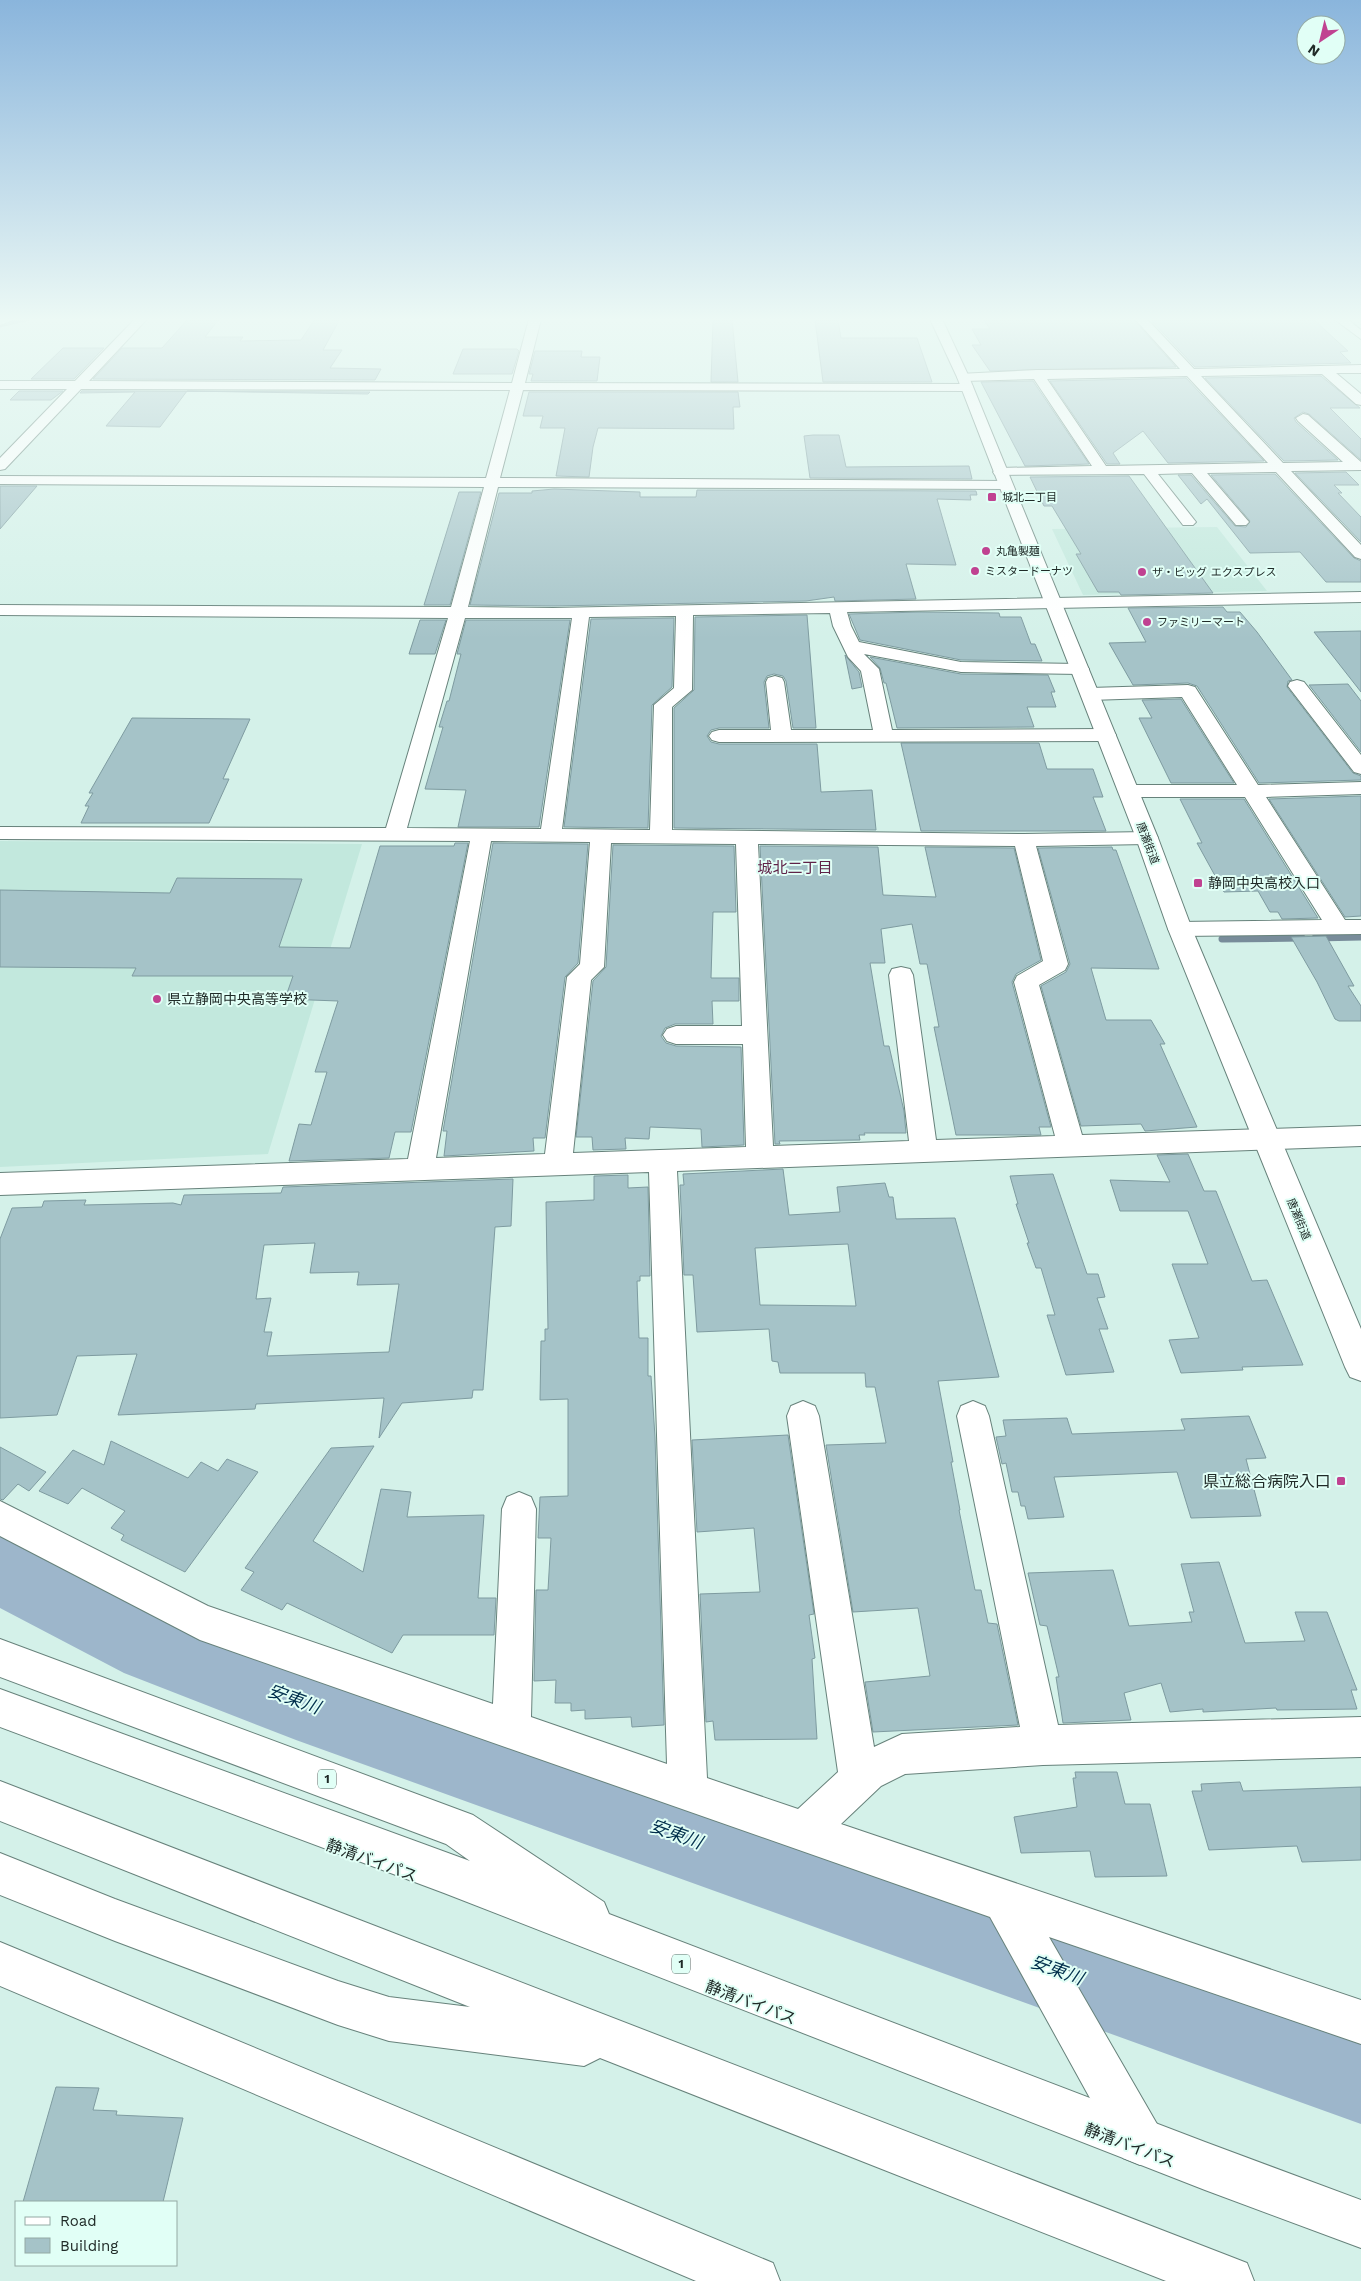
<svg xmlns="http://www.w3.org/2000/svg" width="1361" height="2281" viewBox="0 0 1361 2281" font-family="'Work Sans','Noto Sans JP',sans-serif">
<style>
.built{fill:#c2e8dd}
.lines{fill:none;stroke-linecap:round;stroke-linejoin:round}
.stream-far1{stroke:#788c9a;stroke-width:4.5}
.stream{stroke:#788c9a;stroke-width:7}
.river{fill:#9db6cb;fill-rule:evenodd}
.building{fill:#a5c3c8;stroke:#7e9ba0;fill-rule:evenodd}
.street-casing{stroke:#67827b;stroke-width:2}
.secondary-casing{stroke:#67827b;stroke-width:2}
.highway-casing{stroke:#67827b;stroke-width:2}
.street{fill:#fff;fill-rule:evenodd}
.secondary{fill:#fff;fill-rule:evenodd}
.highway{fill:#fff;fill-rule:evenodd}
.poi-dot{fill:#c04291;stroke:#e1fff6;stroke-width:2}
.labels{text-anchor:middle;stroke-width:4;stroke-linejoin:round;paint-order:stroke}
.far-poi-label{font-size:11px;fill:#202b28;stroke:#e1fff6;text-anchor:start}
.far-street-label{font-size:11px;fill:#202b28;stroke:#e1fff6}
.shield{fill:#e1fff6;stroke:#5a6b66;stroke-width:1}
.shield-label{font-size:12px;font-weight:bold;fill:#202b28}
.poi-label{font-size:14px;fill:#202b28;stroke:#e1fff6;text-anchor:start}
.neighbourhood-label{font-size:15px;fill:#602348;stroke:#e1fff6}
.near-poi-label{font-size:16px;fill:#202b28;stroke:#e1fff6;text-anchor:end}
.near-street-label{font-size:16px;fill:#202b28;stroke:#e1fff6}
.near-water-label{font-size:18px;font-style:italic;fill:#022f4c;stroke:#e1fff6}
</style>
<rect width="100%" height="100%" fill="#d4f1e9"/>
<path class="built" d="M1217,527L1267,591L1083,595L1052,529Z
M0,841L362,844L268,1154L0,1167Z"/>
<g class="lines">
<path class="stream-far1" d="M0,325L27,319"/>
<path class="stream" d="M1315,938L1361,937
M1222,939L1302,938"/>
<path class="river" d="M0,1534L25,1544L168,1616L296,1664L1361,2032V2124L296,1740L124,1673L0,1608Z"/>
</g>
<path class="building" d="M188,319H219L205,337H243L240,341L301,340L315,319H340L323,350H342L330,368L381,369L375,380L93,379L122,348H162Z
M713,319H732L738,382H711Z
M983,319H1133L1176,367L990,371L972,345H981L972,329H990Z
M1313,319L1348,351L1340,352L1351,363L1195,367L1151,320Z
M815,320H838L841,338H917L932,382H823Z
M63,348H104L74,379H31Z
M463,349H517L519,351L512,374H453Z
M535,351H582L581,357H600L597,381H531L533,374H529Z
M1321,376L1360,408H1330L1361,439V460L1309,414L1303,412L1294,418L1296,422L1338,460L1284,461L1205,378Z
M1186,378L1264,461L1168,463L1143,431L1113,453L1120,464H1107L1050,381Z
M1033,381L1089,464L1025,466L981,382Z
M19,391H63L51,400H10Z
M82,391L370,392L368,394L187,391L160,427L106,426L135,392L80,393Z
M529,392H738L740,407H733L734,429L598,428L593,447L589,477L556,476L565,428H540L543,416H523Z
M813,435H839L846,467L969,466L972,479L810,478L804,436Z
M1346,472L1359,485H1334L1342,493H1338L1361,517V542L1295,473Z
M1275,474L1354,558L1361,561V582H1326L1300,552L1250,553L1207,499L1201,504L1178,475H1191L1235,526L1246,527L1250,521L1211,475Z
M1129,476L1213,593L1121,595L1119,592H1098L1076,554H1081L1052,506H1044L1030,477Z
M0,486H37L0,529Z
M554,489L640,492V497H696L697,490L976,491L977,495H970L971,500L937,499L956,565L906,564L916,599L835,601L834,597L806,601L553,606L470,605L499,493H532V491Z
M459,492H481L450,605H424Z
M1223,607L1227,612H1240L1257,632L1292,680L1288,681L1287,687L1353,773L1361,776V780L1259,783L1197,686L1188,683L1133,685L1109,643L1146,642L1128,608Z
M920,612L999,613L1000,617H1021L1031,644H1035L1042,661L961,660L860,640L849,614Z
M807,615L816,728H793L786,681L783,676L774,674L767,676L764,682L769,728H719L711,730L707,736L711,742L719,744H817L821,792L872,790L876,830L674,828V708L694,690L695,617Z
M674,618L672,687L652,705L648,828L564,827L591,619Z
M420,620H446L435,654H409Z
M466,620H570L539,827H458L466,790L425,789L443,727H439L447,701H449L461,654H457Z
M1361,631V692L1314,632Z
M845,655L859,672L862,687L852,689Z
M870,657L961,674L1048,675L1055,692H1051L1056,707H1027L1034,727L897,728L886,683H884L880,668Z
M1348,684L1361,701V752L1309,685Z
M1181,699L1234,783H1171L1139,718H1152L1142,700Z
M132,718L250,719L223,779H229L209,823H81L89,806H85L93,793H89Z
M901,743H1039L1047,769H1093L1103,797H1093L1106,831H921Z
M1361,796V916L1345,917L1269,799Z
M1180,799H1244L1318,918L1282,919L1278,912H1270L1258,891L1224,892L1197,843H1202Z
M455,843H468L411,1132H395L389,1158L289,1161L299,1124L311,1125L327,1072H315L338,1001L285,999L293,976H132L136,968L0,967V890L170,893L177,878L302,879L279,947L350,948L380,846H454Z
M493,843L588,844L578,963L565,977L545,1138H533L534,1151L444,1156L447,1131H443Z
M613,845L734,846L736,912H713L711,978H739V1001H712L713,1024H675L665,1028L661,1036L666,1043L676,1046L741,1047L744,1145L702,1147L701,1129L650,1127L649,1139L625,1138L626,1149L593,1150L592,1137H576L593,981L606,967Z
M760,846L878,847L883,895L936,897L925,847L1014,848L1041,960L1016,974L1012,982L1051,1127H1039L1041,1135H956L934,1027H939L927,964H920L912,924L881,929L885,963H870L884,1046H889L904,1111L906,1133H864L865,1135H859L860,1140L779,1141L780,1144H775Z
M1112,847L1113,850H1116L1159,969L1091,968L1106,1020H1151L1165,1044H1160L1197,1127L1145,1131L1141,1124L1081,1126L1041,986L1066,972L1070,964L1038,848Z
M1326,936L1354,986H1348L1361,1006V1021H1339L1335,1019L1317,982L1291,937Z
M1188,1154L1204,1191H1216L1252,1281L1267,1280L1303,1365L1242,1367L1243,1370L1181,1373L1169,1340L1199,1338L1172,1264H1208L1188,1211H1120L1110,1180L1170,1182L1157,1155Z
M783,1169L789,1215L840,1212L837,1187L885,1183L889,1197H893L896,1219L955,1218L999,1377L938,1381L953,1462H951L960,1510H959L975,1590H981L988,1623L997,1624L1018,1725L873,1732L865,1682L930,1676L918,1608L853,1612L826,1445L886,1443L875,1387H866L865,1373H780L778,1362L772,1361L769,1329L697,1332L693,1275H684L680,1185H684L683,1174ZM848,1244L856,1306L760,1305L755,1248Z
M1053,1174L1087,1274H1098L1105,1297L1097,1298L1108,1329H1099L1114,1372L1066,1375L1047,1315H1055L1041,1268H1036L1027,1243H1029L1016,1204H1018L1010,1176Z
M628,1175V1188L648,1187L650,1276H640V1281H637L639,1338H648V1376H651L655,1437L664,1725L632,1727L631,1717L585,1719V1710L571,1711V1703H555L556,1680L534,1681L536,1590H548L551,1538H538L540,1497L568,1496V1399L540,1400L541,1341H545V1329H548L546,1202L594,1200V1176Z
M513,1179L511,1226L495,1227L483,1390H473L472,1398L402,1403L379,1438L384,1398L256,1404L255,1409L118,1415L137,1354L77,1356L57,1415L0,1418V1239L12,1208L42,1207L44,1201L86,1200L84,1205L173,1203L181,1205L184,1195L281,1193L283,1187ZM315,1243L310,1273L359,1272L357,1285L399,1284L389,1352L267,1356L272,1332H264L271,1298L256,1299L264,1245Z
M1249,1416L1266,1458L1246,1459L1261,1516L1191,1518L1177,1472L1054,1477L1064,1517L1028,1519L1025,1506H1021L1018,1492H1012L1006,1463L1002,1464L996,1437L1006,1436L1003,1420L1067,1418L1072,1434L1185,1430L1181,1419Z
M788,1435L814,1614L809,1615L815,1658L812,1659L817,1739L715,1740L713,1721L706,1722L700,1594L760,1592L754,1528L697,1532L692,1440Z
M111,1441L188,1478L201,1462L218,1471L227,1459L258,1472L185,1572L121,1540L124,1535L111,1528L125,1511L82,1488L68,1504L39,1491L73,1450L104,1465Z
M374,1446L313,1541L363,1572L381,1489L411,1492L407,1517L484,1515L478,1598H496L494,1635H403L392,1653L287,1603L282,1610L241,1590L254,1572L245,1568L331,1448Z
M0,1447L46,1472L29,1491L18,1484L3,1500L0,1499Z
M1219,1562L1245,1643L1305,1641L1295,1612H1327L1357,1690H1351L1357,1709L1277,1710L1276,1708L1203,1712V1709L1170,1712L1161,1683L1124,1693L1131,1720L1063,1723L1056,1677H1059L1047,1626L1040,1625L1028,1573L1113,1570L1129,1626L1192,1622L1189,1612H1194L1181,1564Z
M1075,1772H1117L1125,1804H1150L1167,1876L1095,1877L1090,1851L1021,1853L1014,1817L1077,1807L1073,1778H1076Z
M1240,1782L1243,1791L1361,1787V1860L1302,1862L1297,1846L1209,1850L1192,1791H1202L1201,1784Z
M56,2087L99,2088L93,2110L117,2111L116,2115L183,2118L163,2202H23Z"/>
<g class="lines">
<g class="street-casing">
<path id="street" d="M0,319H16L0,325Z
M135,319H147L89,381L512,383L529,319H541L525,383L967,384L972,385L973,388L972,391L523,390L500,478L1005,481L1012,485L1005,489L498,487L468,607L553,608L1361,592V602L847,612L851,626L859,642L961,662L1080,664L1086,665L1089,669L1086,673L1080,674L961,672L864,654L879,669L892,730L1106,729L1113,731L1116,735L1113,739L1106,741L719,742L712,740L709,736L712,732L719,730H771L766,682L768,678L775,676L782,678L784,682L791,730H873L861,671L848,657L833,626L830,613L693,615L692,690L672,707V830L1024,834L1147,832L1155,833L1158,838L1155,843L1147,844L1036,846L1068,964L1065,970L1039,985L1082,1135L1361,1126V1146L677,1171L707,1778L798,1809L838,1772L787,1416L791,1406L803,1401L815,1406L819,1416L874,1747L902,1734L1020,1727L957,1416L961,1406L973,1401L985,1406L989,1416L1058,1725L1361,1717V1757L1043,1765L905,1774L881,1786L841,1824L1361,2000V2044L1049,1937L1157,2124L1164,2141L1157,2158L1140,2165L1123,2158L990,1917L200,1640L0,1536V1501L208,1606L493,1704L502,1509L507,1497L519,1492L531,1497L536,1509L531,1717L667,1764L649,1172L0,1195V1173L408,1159L470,841L0,839V827L386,828L448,618L0,615V605L451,607L484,487L0,484V476L486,478L510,390L81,389L5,469L0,470V458L67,389H0V381H75ZM676,616L674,688L654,705L650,830L562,829L589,617ZM465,618H572L541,829L407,828ZM491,841L590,842L580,964L567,977L545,1154L436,1158ZM611,843L736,844L742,1026H676L667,1029L663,1035L667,1041L676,1044H743L746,1147L573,1153L591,980L604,967ZM758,844L1015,846L1043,961L1017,976L1014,982L1055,1136L936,1140L913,975L910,969L901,967L892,969L889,975L909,1141L773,1146Z
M1135,319H1147L1194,369L1361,365V373H1336L1361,394V405L1356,404L1322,374L1201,376L1283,463L1343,462L1298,421L1296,418L1303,414L1308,415L1361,462V470L1291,471L1361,545V559L1355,557L1276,472L1207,473L1249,522L1246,525H1236L1192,473L1158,474L1196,522L1193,525H1183L1144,474L995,475L993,472L1000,468L1092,466L1034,379L963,381L959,380L957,377L959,374L1037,370L1180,369ZM1187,376L1268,463L1106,466L1047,379Z
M1334,319H1347L1361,330V339Z
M1297,680L1304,682L1361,755V774L1354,772L1288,686L1290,682Z
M1188,685L1195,687L1258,785L1361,782V794L1266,797L1345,920H1361V934L1180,936L1172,934L1168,929L1172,924L1180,922L1322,920L1245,797H1128L1121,795L1118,791L1121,787L1128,785H1237L1182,697L1090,700L1083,698L1081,694L1083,690L1090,688Z
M0,1942L773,2263L780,2281H696L0,1986Z"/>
</g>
<g class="secondary-casing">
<path id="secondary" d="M930,319H942L969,377L1158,838L1192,929L1361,1329V1381L1350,1377L1345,1367L1168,929L1136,838L957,377Z"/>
</g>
<g class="highway-casing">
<path id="highway" d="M0,1639L473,1815L604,1902L609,1914L1205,2142L1361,2200V2248L1205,2190L444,1893L0,1727V1689L470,1861L446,1844L0,1677Z
M0,1781L1229,2256L1247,2263L1254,2281H1166L600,2058L584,2066L389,2041L338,2025L115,1941L0,1895V1853L115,1899L338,1981L389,1997L470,2007L0,1821Z"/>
</g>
<use href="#street" class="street"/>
<use href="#secondary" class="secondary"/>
<use href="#highway" class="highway"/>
</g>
<linearGradient id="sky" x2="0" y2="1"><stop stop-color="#8ab5dc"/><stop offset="0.5" stop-color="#ecf9f5"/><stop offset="1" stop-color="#ecf9f5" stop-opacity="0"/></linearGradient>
<rect width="1361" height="639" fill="url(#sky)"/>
<g class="poi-dot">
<rect x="987" y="492" width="10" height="10" rx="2.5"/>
<circle cx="986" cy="551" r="5"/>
<circle cx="975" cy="571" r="5"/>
<circle cx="1142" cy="572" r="5"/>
<circle cx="1147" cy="622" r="5"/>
<rect x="1193" y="878" width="10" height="10" rx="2.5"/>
<circle cx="157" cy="999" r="5"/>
<rect x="1336" y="1476" width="10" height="10" rx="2.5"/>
</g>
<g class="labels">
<g class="far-poi-label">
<text x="1002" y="501">城北二丁目</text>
<text x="996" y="555">丸亀製麺</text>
<text x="985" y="575">ミスタードーナツ</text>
<text x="1152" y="576">ザ・ビッグ エクスプレス</text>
<text x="1157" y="626">ファミリーマート</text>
</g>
<g class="far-street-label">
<text transform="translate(1148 843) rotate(69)" y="4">唐瀬街道</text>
<text transform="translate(1299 1219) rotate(67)" y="4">唐瀬街道</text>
</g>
<g class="shield">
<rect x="318" y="1769.5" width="18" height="19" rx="4"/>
<rect x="672" y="1954.5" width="18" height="19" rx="4"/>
</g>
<g class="shield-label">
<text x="327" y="1783">1</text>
<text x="681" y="1968">1</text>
</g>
<g class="poi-label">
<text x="1208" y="888">静岡中央高校入口</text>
<text x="167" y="1004">県立静岡中央高等学校</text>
</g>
<g class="neighbourhood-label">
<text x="795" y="873">城北二丁目</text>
</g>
<g class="near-poi-label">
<text x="1331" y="1487">県立総合病院入口</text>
</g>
<g class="near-street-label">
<text transform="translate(372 1860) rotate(20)" y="6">静清バイパス</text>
<text transform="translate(751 2002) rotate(21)" y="6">静清バイパス</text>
<text transform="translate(1130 2145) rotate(21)" y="6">静清バイパス</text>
</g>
<g class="near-water-label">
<text transform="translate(294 1699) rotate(20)" y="6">安東川</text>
<text transform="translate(676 1834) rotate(20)" y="6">安東川</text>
<text transform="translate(1057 1970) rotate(20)" y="6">安東川</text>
</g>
</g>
<rect x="15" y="2201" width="162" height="65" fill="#e1fff6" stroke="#94aaa4"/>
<rect x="25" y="2217" width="25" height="8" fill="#ffffff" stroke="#94aaa4"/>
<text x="60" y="2226" font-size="15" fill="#202b28">Road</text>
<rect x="25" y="2238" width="25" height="15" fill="#a5c3c8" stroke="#94aaa4"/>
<text x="60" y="2251" font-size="15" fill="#202b28">Building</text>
<g transform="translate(1321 40) rotate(215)"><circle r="24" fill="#e1fff6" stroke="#94aaa4"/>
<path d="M0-4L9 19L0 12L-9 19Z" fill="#c04291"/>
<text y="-8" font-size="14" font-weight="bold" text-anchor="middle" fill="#202b28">N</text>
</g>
</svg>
